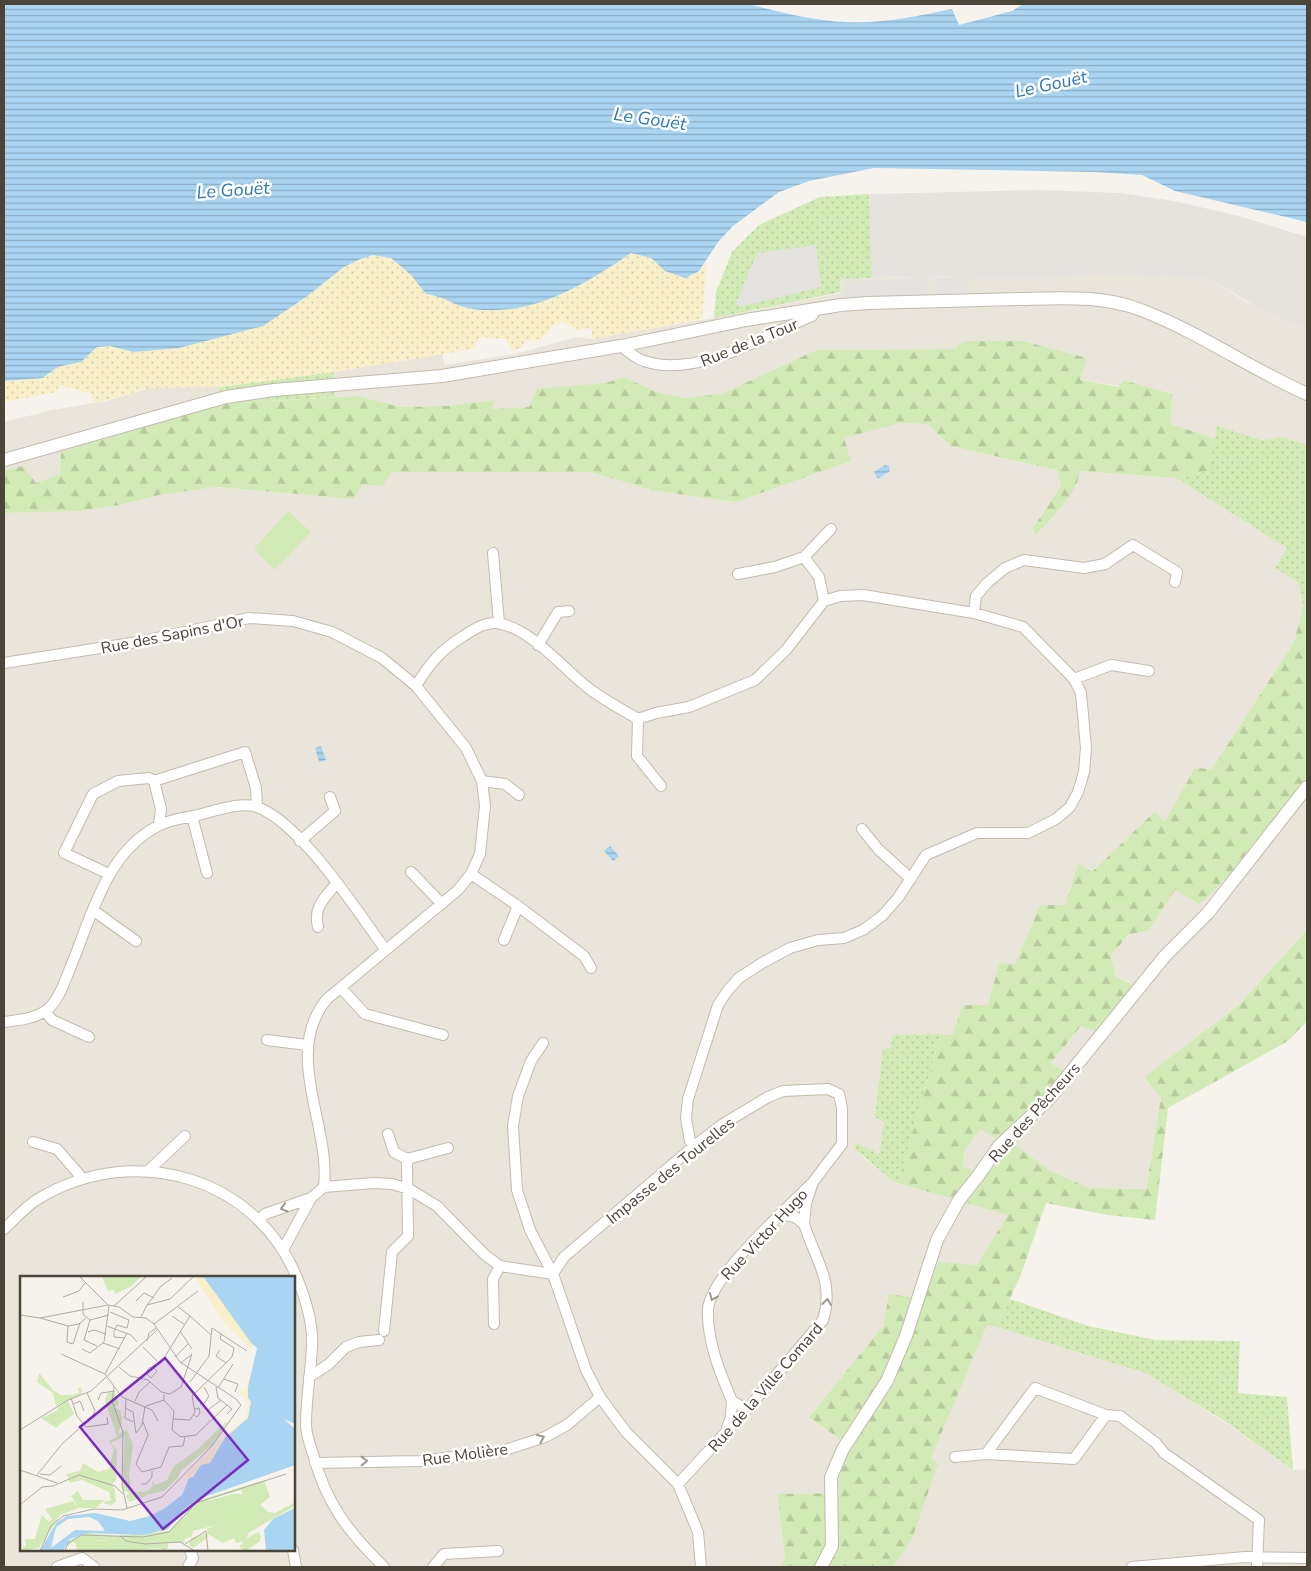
<svg xmlns="http://www.w3.org/2000/svg" width="1311" height="1571" viewBox="0 0 1311 1571" font-family="'Nunito Sans',sans-serif">
<style>
.residential{fill:#eae5da;fill-rule:evenodd}
.industrial{fill:#e6e2dd}
.grass{fill:url(#grass-dots)}
.forest{fill:url(#forest-firs)}
.sand{fill:url(#sand-dots)}
.pitch{fill:#d2eab5}
.parking{fill:#e5e3e0}
.water{fill:url(#water-rules)}
.lines{fill:none;stroke-linecap:round;stroke-linejoin:round}
.minor-casing{stroke:#c2bbae;stroke-width:12}
.tertiary-casing{stroke:#c2bbae;stroke-width:14}
.minor{stroke:#fff;stroke-width:10}
.tertiary{stroke:#fff;stroke-width:12}
.oneway{stroke:#9c9892}
.labels{text-anchor:middle;stroke-width:5;stroke-linejoin:round;paint-order:stroke}
.street-label{font-size:16px;fill:#4b4439;stroke:#fff}
.water-label{font-size:18px;font-style:italic;fill:#2e7ab2;stroke:#fff}
.inset-road{fill:none;stroke:#b2ada4;stroke-width:1}
.view{fill:#7b2cbf;fill-opacity:0.15;stroke:#7b2cbf;stroke-width:2.5}
.inset-edge{fill:none;stroke:#4b4439;stroke-width:2.5}
</style>
<defs>
<pattern id="grass-dots" width="8" height="8" patternUnits="userSpaceOnUse" patternTransform="scale(1.25)"><rect width="8" height="8" fill="#d2eab5"/><path d="M2 2h.1M6 6h.1" fill="none" stroke="#b6ca9c" stroke-width="1.8" stroke-linecap="round"/></pattern>
<pattern id="forest-firs" width="22" height="20" patternUnits="userSpaceOnUse" patternTransform="scale(1.25)"><rect width="22" height="20" fill="#d2eab5"/><path d="M5 1l3.5 6h-7zM16 11l3.5 6h-7z" fill="#b6ca9c"/></pattern>
<pattern id="sand-dots" width="8" height="8" patternUnits="userSpaceOnUse" patternTransform="scale(1.25)"><rect width="8" height="8" fill="#f9efc9"/><path d="M2 2h.1M6 6h.1" fill="none" stroke="#d7cead" stroke-width="1.8" stroke-linecap="round"/></pattern>
<pattern id="water-rules" width="6" height="5" patternUnits="userSpaceOnUse" patternTransform="scale(1.25)"><rect width="6" height="5" fill="#a9d4f2"/><path d="M0 2.5h6" fill="none" stroke="#8caec5"/></pattern>
</defs>
<rect width="100%" height="100%" fill="#f6f3ec"/>
<path class="residential" d="M1089,275L1211,279L1246,302L1307,328V445L1283,437L1262,440L1217,426L1215,439L1171,424L1172,394L1080,380L1087,358L964,341L955,349L816,350L722,394L684,398L654,391L624,377L529,407L492,409L493,400L447,406L400,407L359,396L335,397L334,372L442,354L445,365L515,354L577,337L592,339L719,317L841,293L840,279L964,276V279L1070,278Z
M219,387V404L61,452L60,474L36,483L4,471V422L52,410L106,401L151,388Z
M901,423L927,424L951,446L1057,470L1061,486L1033,528L1079,477V471L1176,478L1287,548L1298,582L1303,606L1294,642L1212,769L1195,768L1165,821L1153,812L1092,873L1078,863L1065,905H1040L1015,965L999,963L988,1005L952,1035L941,1034L884,1122L879,1154L856,1144L854,1148L870,1163L898,1183L1009,1215L977,1265L939,1263L922,1299L889,1294L883,1326L809,1417L851,1447L839,1476V1493L779,1494L785,1561L780,1567H4V513L80,511L120,505L159,495L217,487L354,499L362,485H383L391,472H590L656,491L736,502L851,461L843,438ZM21,1277H294V1550H21Z
M1307,776V930L1238,1006L1144,1077L1161,1098L1146,1189L1089,1188L1051,1171L1015,1145L985,1177L963,1166L964,1152L980,1129L1064,1073L1051,1064L1082,1025L1096,1031L1132,984L1116,977L1111,956L1130,934L1148,931L1175,890L1295,790Z
M987,1324L1145,1373L1223,1421L1293,1470L1307,1469V1567H893L912,1538L931,1458Z"/>
<path class="industrial" d="M1039,190L1120,193L1174,201L1243,217L1307,237V328L1263,311L1211,279L1089,275L1070,278L964,279V276L872,278L869,194Z"/>
<path class="grass" d="M869,194L872,278L840,279L841,292L714,318L716,292L732,252L759,225L820,197Z
M334,372L335,397L219,404V387Z
M1217,426L1262,440L1283,437L1307,445V611L1303,606L1298,582L1275,568L1287,548L1176,478L1208,471Z
M941,1034L898,1183L889,1178L854,1148L856,1143L879,1154L884,1122L875,1117L883,1049L891,1048L893,1035Z
M1010,1299L1088,1326L1156,1340L1240,1341L1238,1393L1287,1397L1293,1470L1223,1420L1145,1373L997,1327Z"/>
<path class="forest" d="M964,341H1022L1087,358L1080,380L1119,387L1123,380L1172,394L1171,424L1215,439L1208,471L1176,478L1080,471C1078,493 1050,519 1036,535L1033,528L1061,486L1057,470L951,446L927,424L901,423L844,438L851,461L736,502L656,491L590,472H392L383,485H362L354,499L217,487L159,495L120,505L80,511L4,513V471L23,466L36,483L60,474L61,452L219,404L359,396L400,407L447,406L494,400L492,409L529,407L537,389L605,383L624,377L654,391L684,398L722,394L816,350L955,349Z
M1303,606L1307,611V776L1240,864L1200,904L1175,890L1148,931L1129,934L1111,956L1116,977L1133,985L1096,1031L1081,1026L1051,1063L1065,1073L1027,1113L997,1139L980,1129L964,1152L963,1166L985,1176L1015,1145L1051,1171L1089,1188L1146,1189L1161,1098L1144,1077L1238,1006L1307,930V1021L1288,1041L1168,1108L1155,1220L1108,1215L1046,1203L1020,1277L997,1327L987,1325L931,1458L938,1464L912,1539L893,1567H780L785,1560L778,1494L839,1493V1476L851,1447L809,1417L883,1326L889,1294L922,1299L939,1262L977,1265L1008,1215L898,1183L941,1034L952,1035L963,1005H988L999,963L1015,964L1040,905H1065L1078,863L1092,872L1154,812L1165,821L1195,768L1212,769L1294,642Z"/>
<path class="sand" d="M631,253L651,258L665,271H699L707,262L702,319L592,339V328L576,330L562,321L553,326L540,341L526,340L521,348L512,351L507,339L480,337L473,349L334,372L219,387L151,388L95,403L91,394L60,385L56,392L4,402V381L43,378L57,367L81,362L97,348L110,346L133,352L306,297L344,267L358,260L374,255L391,258L411,275L426,294C445,296 456,307 473,309C532,317 584,285 631,253Z"/>
<path class="pitch" d="M288,511L311,532L275,570L254,549Z"/>
<path class="parking" d="M816,245L821,287L743,306L736,304L757,253Z
M966,277L967,294L936,296L935,279Z
M927,278L928,296L845,299L843,282Z"/>
<path class="water" d="M4,4H748C780,12 813,21 846,22C882,24 918,16 952,9L959,25L1012,11L1023,4H1307V222L1175,191L1142,175L1094,172L874,168L809,181L779,192L733,226L718,242L699,271L685,278L665,271L651,258L631,253C584,285 533,317 473,309C455,307 445,296 426,294L411,275L391,258L373,255L358,260L344,267L306,297L263,326L179,348L133,352L110,346L97,347L81,362L57,367L43,378L4,381Z
M885,465L889,466L890,471L878,479L874,472Z
M321,746L326,760L319,762L315,748Z
M610,846L619,856L613,861L604,851Z"/>
<g class="lines">
<g class="minor-casing">
<path id="minor" d="M621,346C628,351 636,359 644,361C697,379 764,336 812,316L816,309
M493,553L499,623
M804,557L831,529
M738,574L775,567L804,557L819,577L824,601
M974,613L976,596L986,584L1005,568L1024,560L1084,568L1105,564L1133,545L1177,572L1175,582
M538,645L558,612L569,611
M4,663L138,642L249,618L293,621L332,632L382,658L416,686L466,748L482,781L485,806L480,854L471,874L458,890L327,999C282,1053 331,1125 324,1187L311,1198L265,1214L258,1220
M1074,679L1111,665L1149,671
M416,686C429,664 441,650 462,637C473,630 484,622 497,623C529,627 563,668 587,687C602,699 621,709 638,719L656,713L689,707L755,680L786,650L824,601L840,596L863,595L974,613L1023,627L1074,679L1081,693L1086,748L1084,772L1078,792L1070,807L1056,819L1028,833H977L926,855L898,898L882,916L863,930L844,938L818,940L790,948L762,963L739,978L728,990L718,1005L688,1099L686,1118L690,1141L694,1146
M638,719L637,756L661,786
M154,781L245,752L256,788L257,807
M482,781L505,784L519,795
M192,816L207,873
M862,829L878,849L911,879
M300,841L335,811L330,797
M411,872L442,904
M109,874L64,853L93,794L118,781L149,778L154,781L161,809L159,825
M471,874L518,906L584,956L591,968
M94,911L136,941
M318,927C313,907 324,899 336,884
M504,940L518,906
M341,988L365,1014L443,1035
M45,1011L52,1020L89,1037
M4,1022C18,1020 32,1019 44,1012C57,1004 64,984 69,971C91,919 105,853 158,826C168,820 183,818 194,816C212,812 240,801 257,807C301,823 357,911 385,949
M267,1040L307,1045
M543,1043L531,1061L518,1096L513,1126L517,1190L530,1230L553,1274L586,1370L600,1397L626,1432L678,1484L698,1532L701,1567
M388,1134L394,1152L407,1159
M33,1142L57,1149L83,1179
M148,1171L185,1136
M324,1187L374,1183L392,1184L409,1189L437,1206L485,1255L500,1266L553,1274
M4,1229C15,1219 26,1206 38,1199C133,1141 259,1176 299,1283C306,1301 313,1326 312,1345C311,1372 306,1398 306,1425C306,1434 310,1445 313,1454C326,1503 348,1532 384,1567
M284,1248L311,1198
M553,1274L564,1257L694,1146L723,1124L768,1097L783,1091L828,1089L839,1094L842,1108V1144L813,1182L806,1203L804,1224
M494,1324L493,1279L500,1266
M384,1331L392,1252L408,1236L407,1159L448,1148
M309,1377L329,1364L346,1347L359,1342L379,1340
M750,1406H741L732,1401C720,1373 707,1341 708,1310C709,1277 787,1209 811,1184
M727,1428L731,1417L732,1401
M986,1454L1035,1388L1106,1415L1120,1416L1156,1443L1164,1453L1259,1520L1257,1567
M955,1457L986,1454L1074,1459L1106,1415
M315,1463L420,1461L502,1451L545,1437L567,1425L600,1397
M678,1484L750,1406L823,1320C835,1282 815,1259 804,1224L795,1217L780,1214
M293,1550L296,1567
M57,1567L82,1558L94,1567
M188,1567L193,1558L190,1550
M433,1567L444,1554L498,1551
M1132,1567L1245,1557L1307,1558"/>
</g>
<g class="tertiary-casing">
<path id="tertiary" d="M4,460L226,397L274,390L442,376L621,346L746,320L841,305L868,303C919,302 969,300 1020,299C1060,298 1102,295 1141,310C1199,332 1251,369 1307,394
M821,1567L832,1546L831,1477L843,1449L887,1381L906,1336L937,1240L959,1200L978,1176L999,1146L1049,1099L1165,956L1208,913L1307,787"/>
</g>
<use href="#minor" class="minor"/>
<use href="#tertiary" class="tertiary"/>
</g>
<defs><path id="oneway-chevron" d="M-2-3.5L2.5 0L-2 3.5" fill="none" stroke-width="1.6" stroke-linecap="round" stroke-linejoin="round" transform="scale(1.25)"/></defs>
<g class="oneway">
<use href="#oneway-chevron" transform="translate(284 1208) rotate(163)"/>
<use href="#oneway-chevron" transform="translate(713 1297) rotate(112)"/>
<use href="#oneway-chevron" transform="translate(827 1302) rotate(-83)"/>
<use href="#oneway-chevron" transform="translate(541 1438) rotate(-23)"/>
<use href="#oneway-chevron" transform="translate(364 1461)"/>
</g>
<g class="labels">
<g class="street-label">
<text transform="translate(749 342) rotate(-22)" y="6">Rue de la Tour</text>
<text transform="translate(172 634) rotate(-11)" y="6">Rue des Sapins d'Or</text>
<text transform="translate(1034 1112) rotate(-48)" y="6">Rue des Pêcheurs</text>
<text transform="translate(670 1170) rotate(-39)" y="6">Impasse des Tourelles</text>
<text transform="translate(764 1234) rotate(-47)" y="6">Rue Victor Hugo</text>
<text transform="translate(765 1387) rotate(-49)" y="6">Rue de la Ville Comard</text>
<text transform="translate(465 1454) rotate(-8)" y="6">Rue Molière</text>
</g>
<g class="water-label">
<text transform="translate(1051 84) rotate(-12)" y="6">Le Gouët</text>
<text transform="translate(650 119) rotate(8)" y="6">Le Gouët</text>
<text transform="translate(233 190) rotate(-4)" y="6">Le Gouët</text>
</g>
</g>
<g transform="translate(20 1276)">
<rect width="275" height="275" fill="#f6f3ec"/>
<path d="M82,0H121L112,10L95,18L94,14L88,15ZM38,134L44,145L36,152L21,142ZM63,187L78,196L75,202L56,198L48,202L46,198L60,195ZM244,204L250,221L240,229L248,236L255,237L275,226V230L228,257L227,262L238,256L241,260L240,265L226,275L219,271L224,265L216,267L214,262L203,267L188,258L187,262L173,272L169,269L171,262L188,257L187,253L232,233L228,232L221,214L189,223L152,257L131,269L81,260L77,265H87L95,275H57L56,268L53,266L48,270L46,266L68,257L96,260L149,255L177,225ZM102,207L116,216L126,215V220L109,226L106,220L109,217L103,214ZM58,215L63,224H85L76,232H59L51,220Z" fill="#d2eab5"/>
<path d="M19,97L33,114L41,119H52L59,117L58,112L61,111L62,118L36,130L33,117L17,106ZM88,116L95,117L99,128L95,131L101,135L102,147L98,158L107,154L113,169L109,198L111,213L102,207L105,160L91,167L97,174L96,204L91,209L95,214L96,226L91,229L82,227L91,224L89,216L62,204L50,207L48,202L58,196L75,201L78,196L89,193L94,173L89,165L97,161L85,124ZM205,147H208L192,169L162,194L156,204L144,215L126,219L125,217L133,210L132,204L135,209L147,204L154,190L177,174ZM213,218H222L226,222L233,239L225,237L208,246L173,255L172,260L164,263L165,267L148,266V272L144,275L139,272L95,275L87,265L75,264L71,259L131,268L152,257L179,227ZM53,225L59,232L40,239L19,272L0,275L6,269L5,263H15L22,239L29,246L32,243L25,233Z" fill="#d2eab5"/>
<path d="M175,0H183L233,69L231,72L201,43ZM230,100L228,122L231,130L228,142L208,159L194,177L190,187L181,189L168,204L165,200L172,193L226,140L228,128L220,116L225,114Z" fill="#f9efc9"/>
<path d="M48,125L54,138L44,145L37,132Z" fill="#d2eab5"/>
<path d="M183,0H275V148L264,143L275,153V189L176,224L164,233L148,253L123,259L68,257L50,263L43,275H20L36,247L47,240L75,237L110,245L130,240L145,232L162,219L169,202L173,201L181,189L190,187L205,162L228,142L231,126L228,122V111L237,72L232,68ZM69,241L78,245L85,255L55,254L31,272L36,251L48,243ZM275,232V275H246L244,254L253,243Z" fill="#a9d4f2" fill-rule="evenodd"/>
<path class="inset-road" d="M59,0L88,29M43,21L59,15L65,7M116,25L124,17L134,22M63,26V38L70,44L64,64L77,70M128,28L141,10L152,2M94,30L127,0M90,36L109,44L107,52L97,49L94,56V61L105,62M0,39L20,42L88,29L99,31L113,41L126,42L134,48L160,86L216,123L221,129L192,170L142,221L102,234L74,233L43,240L31,250L20,275M152,40L165,49M170,40L191,59M121,41L127,29L150,23L174,0M20,42L48,50L59,48L66,42M70,44L89,39M134,48L178,15M48,50L47,66L53,68L60,47M87,50L111,59L117,66M192,52L227,75M160,55L172,73M68,56L74,54L86,58M127,65L129,57L136,52M83,67L100,73M123,71L137,85M62,73L70,77L84,66L89,30M200,74L196,80L206,87M41,78L85,98L102,121L132,134L138,145M155,81L168,68M99,91L110,100L128,104L141,116L150,118L161,111L172,78L161,87M133,91L137,95L131,102L126,97L129,92L141,87L170,40L158,31M85,98L107,57M204,103L218,108L215,116M170,106L189,80L192,52M94,111L92,125L103,156L102,209L107,232M184,111L189,120L183,129L188,134L201,124M196,111L198,122L212,133L207,138M198,112L213,88M144,118V124L154,135L152,154L161,161L176,159L207,129M51,122L57,140L66,151L88,148L87,141M106,123L105,142L113,146M78,124L81,117L95,115M115,125L119,116L130,106M53,128L60,125L64,135M126,130L144,124M105,132L113,136L116,157L122,149L125,130M174,139L177,141L180,137L179,132L175,133M153,143L170,144L175,136L172,120L212,81L214,72L200,63L201,58M123,146L128,159L116,188L122,196L141,191L149,171L163,170L165,161M0,154L48,124L71,115L137,54M0,194L37,207M20,198L30,199L41,190M17,199L42,168L73,140L75,135L67,117M121,208H126L132,201V195M22,211L33,210L59,199L95,210L103,218M0,229L22,211M100,260L106,265L125,268L160,266L175,275M165,268L186,255L188,275M45,275L48,267L62,259L123,261L149,256L176,227L266,198"/>
<path class="view" d="M145,82L228,184L143,253L60,151Z"/>
<rect width="275" height="275" class="inset-edge"/>
</g>
<rect width="1311" height="1571" fill="none" stroke="#4b4439" stroke-width="10"/>
</svg>
